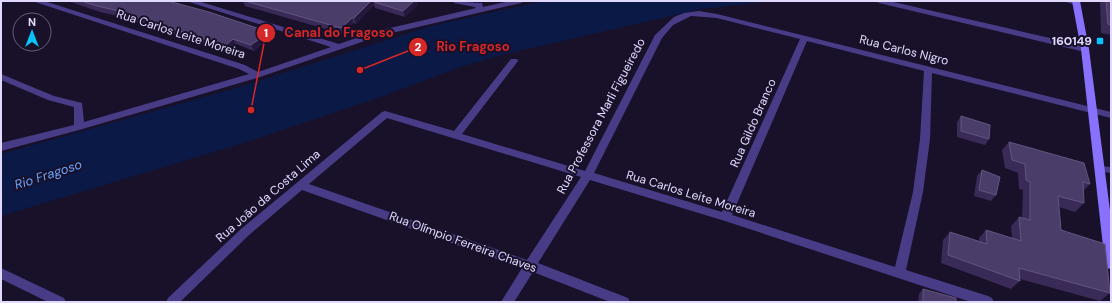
<svg xmlns="http://www.w3.org/2000/svg" width="1112" height="303" viewBox="0 0 1112 303" font-family="'DM Sans',sans-serif">
<style>
.water{fill:#0b1947}
.lines{fill:none;stroke-linecap:round;stroke-linejoin:round}
.service{fill:#493c87;fill-rule:evenodd}
.minor{fill:#493c87;fill-rule:evenodd}
.secondary{fill:#8871fd;fill-rule:evenodd}
.wall{fill:#392a57}
.shaded-wall{fill:#24183d}
.building{fill:#4b3d69;stroke:#635580}
.poi-dot{fill:#08c2fc;stroke:#181129;stroke-width:1.5}
.labels{text-anchor:middle;stroke-width:4;stroke-linejoin:round;paint-order:stroke}
.street-label{font-size:12px;fill:#e2d9ff;stroke:#181129}
.poi-label{font-size:12px;font-weight:bold;fill:#e2d9ff;stroke:#181129;text-anchor:end}
.water-label{font-size:13px;font-style:italic;fill:#68a4fd;stroke:#181129}
.leader{fill:none;stroke:#d62828;stroke-width:1.5}
.callout-dot{fill:#d62828;stroke:#181129;stroke-width:1.5}
.mark-label{font-size:12px;text-anchor:middle;font-weight:bold;fill:#fff}
.callout-label{font-size:13px;text-anchor:middle;font-weight:bold;fill:#d62828;stroke:#181129;stroke-width:4;stroke-linejoin:round;paint-order:stroke}
</style>
<rect width="100%" height="100%" fill="#181129"/>
<path class="water" d="M543,1H774L701,9L502,55L460,67L386,95L250,141L1,216V154L233,89L431,26Z"/>
<g class="lines">
<path class="service" d="M1099,166L1111,167V173L1096,171L1095,169L1096,167Z"/>
<path class="minor" d="M32,1H44L245,65L258,72L331,47L186,1H198L339,44L373,32L476,8L475,7L454,3L453,1L479,3H482L483,7L510,1H525L521,3L379,36L260,77L79,130L1,151V143L74,125V107L48,100L1,80V74L54,96L82,103L84,122L249,74L239,69Z
M875,1H889L1085,46L1089,49L1085,52L879,3Z
M1062,1H1077L1080,3L1076,5Z
M699,11L717,14L1111,112V118L932,73L930,139L923,192L906,270L988,296L992,298L994,302H971L725,221L590,180L538,263L628,298L630,302H610L533,272L514,302H501L522,268L302,190L249,235L180,302H166L168,298L241,229L382,112L385,111L454,131L511,59H517L518,61L462,134L585,171L655,35L674,17L684,13ZM691,16L717,18L800,39L722,212L594,173L662,38L673,25ZM807,41L924,71L920,139L913,192L895,267L732,215ZM387,118L581,177L527,260L309,184Z
M1,268L64,298L66,302H48L1,279Z"/>
<path class="secondary" d="M1072,1H1080L1089,49L1111,218V269L1107,268L1105,264L1081,49Z"/>
</g>
<path class="wall" d="M68,1H168L271,37L254,51L236,44L228,52L122,17L100,12Z
M243,1H417L418,5L405,17L375,8L374,5L356,24L353,23L343,34L245,6Z
M1100,1H1111V35L1101,33Z
M961,116L989,139L985,145L957,137V122Z
M1009,142L1090,184L1084,190V203L1075,212L1059,207L1061,230L1110,293L1100,301L1020,279V281L1011,289L941,263L943,240L950,232L979,241V238L986,230L1012,238L1011,226L1019,217L1022,218L1023,190L1019,189L1018,173L1005,168L1002,150Z
M982,170L996,195L991,201L974,196L977,176Z
M923,289L956,302H918L919,294Z"/>
<path class="shaded-wall" d="M371,1H378L374,2V5L356,24L354,18Z
M414,1H417L418,5L405,17L403,11Z
M352,18L353,23L343,34L341,28Z
M269,32L271,37L254,51L251,45Z
M233,39L236,44L228,52L225,46Z"/>
<path class="building" d="M81,1H168L209,12L269,32L251,45L233,39L225,46L119,11L97,6Z
M245,1H371L354,18H352L341,28Z
M375,1H414L403,11L374,2Z
M1106,1H1111V25L1108,24Z
M961,116L990,125L989,139L961,131Z
M1009,142L1084,163L1090,184L1083,182L1084,203L1058,196L1061,230L1105,244L1110,293L1019,268L1020,281L948,255L950,232L987,244L986,230L1021,241L1019,217L1030,220V182L1026,180L1025,164L1012,160Z
M982,170L1000,177L996,195L979,190Z
M923,289L956,298V302H923Z"/>
<rect class="poi-dot" x="1096" y="37" width="8" height="8" rx="2"/>
<g class="labels">
<g class="street-label">
<text transform="translate(181 34) rotate(18)" y="4">Rua Carlos Leite Moreira</text>
<text transform="translate(904 50) rotate(14)" y="4">Rua Carlos Nigro</text>
<text transform="translate(601 116) rotate(-62)" y="4">Rua Professora Marli Figueiredo</text>
<text transform="translate(753 123) rotate(-66)" y="4">Rua Gildo Branco</text>
<text transform="translate(691 194) rotate(17)" y="4">Rua Carlos Leite Moreira</text>
<text transform="translate(268 196) rotate(-41)" y="4">Rua João da Costa Lima</text>
<text transform="translate(463 242) rotate(20)" y="4">Rua Olímpio Ferreira Chaves</text>
</g>
<g class="poi-label">
<text x="1092" y="45">160149</text>
</g>
<g class="water-label">
<text transform="translate(48 174) rotate(-18)" y="5">Rio Fragoso</text>
</g>
</g>
<path class="leader" d="M251 110L266 33M360 70L418 47"/>
<g class="callout-dot">
<circle cx="251" cy="110" r="4"/>
<circle cx="360" cy="70" r="4"/>
<circle cx="266" cy="33" r="10"/>
<circle cx="418" cy="47" r="10"/>
</g>
<g class="mark-label">
<text x="266" y="37">1</text>
<text x="418" y="51">2</text>
</g>
<g class="callout-label">
<text x="339" y="37">Canal do Fragoso</text>
<text x="473" y="51">Rio Fragoso</text>
</g>
<rect width="1112" height="303" fill="none" stroke="#e2d9ff" stroke-width="4"/>
<g transform="translate(32 32)"><circle r="19" fill="#181129" stroke="#69617f"/>
<path d="M0-3L7 15L0 10L-7 15Z" fill="#08c2fc"/>
<text y="-6" font-size="11" font-weight="bold" text-anchor="middle" fill="#e2d9ff">N</text>
</g>
</svg>
